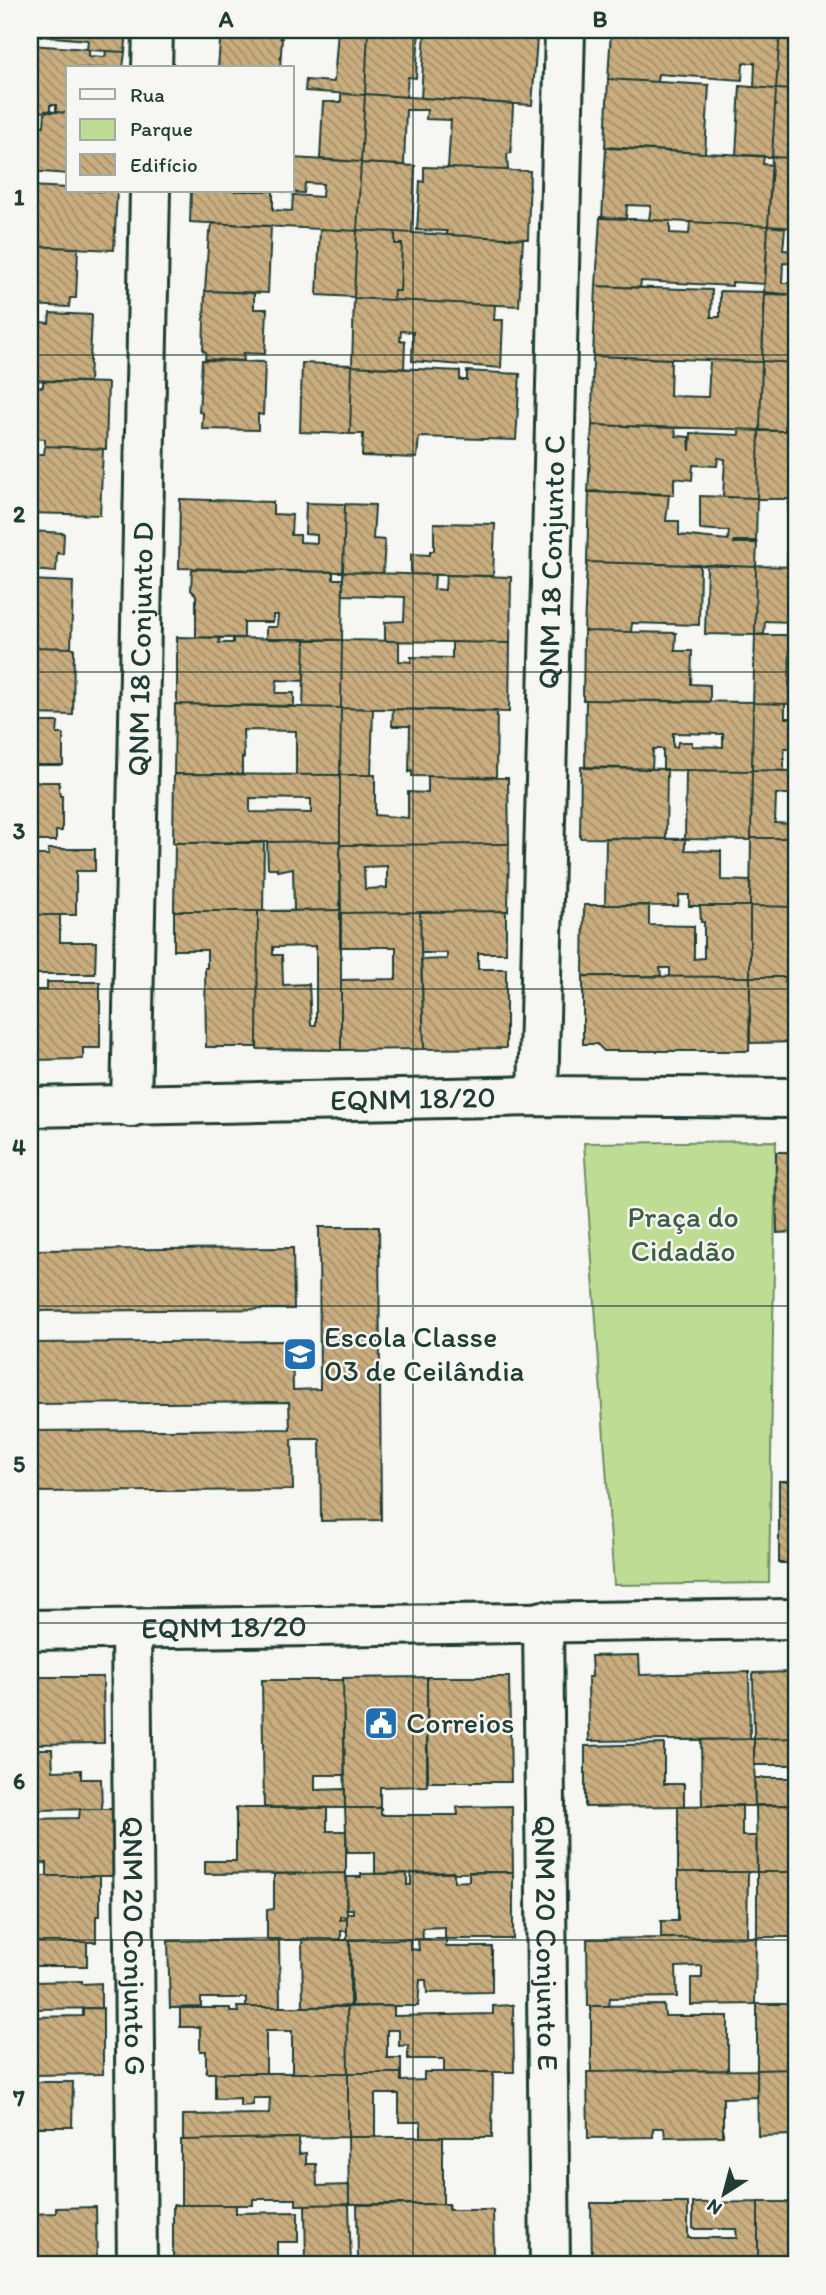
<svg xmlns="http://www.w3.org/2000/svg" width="826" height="2295" viewBox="0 0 826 2295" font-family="Itim,sans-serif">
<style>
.park{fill:#bedc94;stroke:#6e8c64;stroke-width:2}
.building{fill:url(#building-back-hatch);stroke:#1f3d34;stroke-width:2;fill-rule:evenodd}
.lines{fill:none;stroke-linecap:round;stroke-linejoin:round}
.street-casing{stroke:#1f3d34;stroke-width:44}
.street{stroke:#f6f6f2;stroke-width:38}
.grid{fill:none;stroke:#1f3d34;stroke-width:2;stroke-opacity:0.55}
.labels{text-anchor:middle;stroke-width:5;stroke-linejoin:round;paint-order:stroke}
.street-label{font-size:30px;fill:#1f3d34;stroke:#f6f6f2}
.park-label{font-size:30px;fill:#3f5d47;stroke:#f6f6f2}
.poi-label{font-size:30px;fill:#1f3d34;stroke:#f6f6f2;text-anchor:start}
.neatline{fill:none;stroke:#1f3d34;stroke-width:2.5}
.grid-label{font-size:23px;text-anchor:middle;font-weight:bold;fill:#1f3d34}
</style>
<defs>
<pattern id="building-back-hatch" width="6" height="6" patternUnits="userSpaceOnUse" patternTransform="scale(1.75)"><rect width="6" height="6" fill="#caad7f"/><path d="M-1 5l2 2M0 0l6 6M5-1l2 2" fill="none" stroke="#a38e69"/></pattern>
</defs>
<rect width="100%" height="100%" fill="#f6f6f2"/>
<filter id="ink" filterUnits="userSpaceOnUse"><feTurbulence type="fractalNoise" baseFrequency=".0143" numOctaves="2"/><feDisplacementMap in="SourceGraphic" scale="14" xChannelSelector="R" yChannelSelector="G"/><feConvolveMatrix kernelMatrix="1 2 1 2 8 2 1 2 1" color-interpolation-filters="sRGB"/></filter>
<g filter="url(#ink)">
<path class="park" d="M776,1141L769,1583L614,1585L584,1143Z"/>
<path class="building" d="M30,30H127L125,52L89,50L87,49L88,40L30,35Z
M221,30H280V38H282L280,68H218Z
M338,30H368L365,95L305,91L306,80L334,82Z
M391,30H516V37Z
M391,30L419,31L416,78L408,77L406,97L365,94L368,30Z
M611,30H780L776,89L754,87L755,63H743L742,80L658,74L657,82L608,79Z
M780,30H796V90L776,89Z
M425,31L537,38L532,105L421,98Z
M30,45L87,49L89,50V56L105,57L106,51L125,52L123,68H68V113L56,112V105H50V112L30,111Z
M608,79L709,85L705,153L605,147Z
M740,86L776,89L772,157L736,155Z
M776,89L796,90V158L772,157Z
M341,94L365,95L361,162L320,159L323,102H341Z
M365,94L513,104L511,153L507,154L508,170L448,168L451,120L426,119L427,110H406L404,165L361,163Z
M45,111L68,113V174L30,171V125L44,126Z
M606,148L764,156L763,164L772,165L768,226L649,220L651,206L627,205L626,219L602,218Z
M772,157L796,158V228L768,226Z
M292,158L361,162L357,231L190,222L191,191H273V210L292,211L293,195L322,197L323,184L305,183L304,193L283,192L292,191Z
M361,163L415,166L412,233L357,230Z
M424,167L530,171L528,239L447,235V231L417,230L420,181L424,182Z
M30,186L68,188V191H117L114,250L30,246Z
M600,217L670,221V233L689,234L690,222L768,226L765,284L732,282V286L641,281L640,288L596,286Z
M212,223L271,226L268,293L205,291L209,232H211Z
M768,226L785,228L783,250L796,251V264L783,263L782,283H796V295L764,292Z
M320,229L357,231L354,297L317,295Z
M357,230L395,232V244H402L400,291H394L393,300L354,298Z
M395,232L523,239L519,306L393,300L394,291H400L402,244H395Z
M30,246L78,248L76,298H70L69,307L30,305Z
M596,286L712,290L711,317H720V291L764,292L762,362L593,356Z
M205,291L254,293V309H267L265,354L243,353L244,361L205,359L206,352L203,351Z
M765,294L796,295V363L762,361Z
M354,298L495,305L494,320H503L501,368L412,361L413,332L401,331L400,341H405L404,369L352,366Z
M30,312L40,313V322L49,323L50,313L92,315L89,382L30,380Z
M593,356L671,359L670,396L708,397L710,361L762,362L760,430L592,425Z
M202,360L265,362L263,415L258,414V430L202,429L203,413L199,412Z
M762,361L796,363V397L787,396L785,431L760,430Z
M302,363L352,365L350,434L300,432Z
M352,366L460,371V380H467V371L520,374L516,440L419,437L417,458L362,456L363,434H350Z
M43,381L108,383L106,449L45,446V439L30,438V386L43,387Z
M788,400H796V431H787Z
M592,425L675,428L676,436L689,437L690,451L691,433L739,435V430L759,431L757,498L723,497L725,459L718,458L717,466L693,465L692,480L674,478V495L588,492Z
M759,431H796V499H757Z
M45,446L103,449L100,515L30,513V454H44Z
M589,491L669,494L666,521H679V535L728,540L729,531L700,529V496L757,498L756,541H734V543H757L756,567L587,562Z
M180,499L273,502V514L292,515L291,535H300V542L317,543V535L305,534L306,503L345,504L343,572L179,568Z
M789,499H796V567L787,566Z
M345,504L375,505L373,539L385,540L383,573L343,572Z
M434,523L495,524L493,576L411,574V554L430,555V551H434Z
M30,531L64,533L63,554L57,553L56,572L30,570Z
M587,562L700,565L699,625L632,623L631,632L584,631Z
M707,565L756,567L755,635L705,634Z
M756,566L796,567V616H791L790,622L765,621L764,634L755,635Z
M192,569L333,572V579H343L342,640L266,639V627H277L278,615H273V622H244V638L196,637V595L191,590Z
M343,572L435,575L434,589L445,590L446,575L511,577L510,643L385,641V622L404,621L405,597L343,595Z
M30,580L73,582L71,648L30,647Z
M584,631L676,633L675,651H692L691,684L710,685V702L583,700Z
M755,635H790L789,704L753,703Z
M177,637L220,638L219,643H233V638L305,639L304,681L277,680L276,693H294V706L177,704Z
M305,639L342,640L341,708L303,707Z
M342,640L399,641V661L411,662V657L452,658V642L510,643L509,712L341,708Z
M31,647L74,648L73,715L30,714Z
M586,700L753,702L752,771L663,770V749H653L652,769L585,768ZM673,733L723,734V747L692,746V742H678L677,747H673Z
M753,703L785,704V718H796V748H784V771L752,770Z
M175,704L341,708L340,775H296V731L243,730L244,758H242V774H174Z
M341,708L373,709L371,775H340Z
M393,709L497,711L496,777L412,776V771L409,772L410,726H392Z
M30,722H58L57,734H63V765H30Z
M581,767L667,769L666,839L580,838Z
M686,770L752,771L751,840L685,839Z
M752,770L796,771V806L795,794H776L775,823L793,824V838H751Z
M174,774L340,775V841L173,843ZM250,798L311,799V813L250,812Z
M340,775H375V815L408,818V792L428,793V776L508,778L509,844L340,845Z
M30,782H59V790L60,796H62V831H56V841H30Z
M606,838L685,839V850L721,851V880L750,881V906H689V895H679L678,906L605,905Z
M751,838H796V907L750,906Z
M340,841L341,910L294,911L293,868L277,871V868H268L267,842Z
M175,843H264L263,911H174Z
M509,844L508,911L340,913V845ZM387,866V888L365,889L364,867Z
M48,849H95V871H76V915H30V855H49Z
M584,905H649V925L694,926V959L704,958V922H701L700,906H750V977H670V968H660L661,976H583Z
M750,906L796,907V977H750Z
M341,910V1050L257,1049L258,911ZM316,946V1025H311L309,984L283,985L282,955H273V947Z
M174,911H258L257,1047H206L205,968H207V950H174Z
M506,911V953H478V969H506V1048L424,1049L421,960L447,959V953H421L420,912Z
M420,912L424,1049L341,1050V980L396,979V947H340V913Z
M30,915H60V942H96L95,974H30Z
M583,976L750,977L749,1051H604L597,1044H583Z
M750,977H786L785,982H796V1042L750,1043Z
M30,982H33V990H47V982H100V1048H83V1059L30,1060Z
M776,1152H796V1232L777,1233Z
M319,1227H379L381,1520L321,1521L320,1439H292L293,1490L30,1492V1431L290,1429L289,1402L30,1404V1343L292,1341L293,1390L320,1389Z
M293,1248L294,1309L30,1311V1250Z
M779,1481H796V1563H779Z
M639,1655L640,1675L749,1672L750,1739L589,1741L588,1677H592L591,1656Z
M796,1672V1738L754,1739L753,1673Z
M30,1677H103L104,1743L30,1744Z
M427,1677H509L511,1782H428Z
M427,1677V1786L380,1787V1808H345L343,1678Z
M262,1680H343L345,1775H315V1790L345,1789V1808L264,1807Z
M796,1738V1765H754V1739Z
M750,1739H754L755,1806H702L701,1740Z
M664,1744V1784H684V1806L585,1807V1746Z
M30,1749H52L53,1771L81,1770V1779H101L102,1809L30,1810Z
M754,1778H796V1805L755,1806Z
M742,1805V1836H756L757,1872H678V1806Z
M756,1805H796V1872H757Z
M512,1806L513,1872L375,1874V1852H347L345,1808H381V1815H458L457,1807Z
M236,1808H327V1831H346V1873L205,1874V1861H236Z
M80,1809H113V1876H47V1863L30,1864V1819L79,1818Z
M454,1872V1882L469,1881V1872H513V1939H445V1927L422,1928L423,1939L347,1940V1913H353V1909H346L347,1877H361V1874L407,1873V1885H411V1873Z
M678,1872H748L747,1937L661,1938V1921H678Z
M757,1872H796V1937H757Z
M346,1873L347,1917L340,1916V1920L347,1919V1931H341V1939L267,1940V1910L274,1909V1874Z
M30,1876H100V1916H96V1942H30Z
M756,1937L755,2004L691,2005V1978H702V1966L676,1967L677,1997L610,1998L609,2006H588L587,1939Z
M279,1939L280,2007H246V1998H201V2007L170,2008L168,1941Z
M302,1939L350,1940V2006L303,2007Z
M410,1939V1949L419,1950L418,1940L423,1939H446V1947H492V1992L427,1993L426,1980H420L418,2006H352L350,1940Z
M30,1942H87V1966H30Z
M82,1981V1984L101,1983V2008L30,2009V1982Z
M757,2004H794V2069L757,2070Z
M513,2005L514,2072H444V2059H408V2045L399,2046V2030H387V2058H401V2073H348L347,2007L394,2006V2016L493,2014V2006Z
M664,2005L665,2016H728V2070L591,2072V2006Z
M237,2007H347L348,2073H292V2031H266V2073H206V2051H200V2027H180V2008H230V2012H238Z
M83,2008H103V2074L30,2075V2017L83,2016Z
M794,2069H796V2135L758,2136L757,2070Z
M757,2070V2097L723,2098V2136L665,2137L664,2128H653V2137L588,2138L587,2072Z
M424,2072H493L492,2137H421V2122H399V2094H375V2137H348V2073H401V2081L424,2080Z
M215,2073H348V2137L183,2140V2115L269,2114L270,2098H253V2105L240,2106V2098L215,2099Z
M30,2082H73L72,2127H30Z
M348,2137H443V2204H349Z
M299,2138V2154L306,2153V2164H316L317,2186L349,2185V2204L296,2205V2199H253V2205H181V2140Z
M758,2202H796V2265H758Z
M758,2202V2265H672L671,2259L613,2260V2265H592L591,2203H688V2238H737L736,2229H693V2203Z
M349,2204L351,2265H306L305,2205Z
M449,2204V2210H493L494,2259H473V2265H404V2258L358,2259L357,2205Z
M173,2205H236V2213L298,2212V2242H277V2265H173Z
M96,2207L97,2265H30V2214L56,2213V2208Z"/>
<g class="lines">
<g class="street-casing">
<g id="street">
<path d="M152,68L153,30"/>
<path id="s1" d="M538,1096L565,30"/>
<path id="s2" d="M30,1107L538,1096L796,1098"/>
<path id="s3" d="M131,1107L150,191"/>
<path id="s4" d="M543,1621L550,2265"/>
<path id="s5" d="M131,1628L137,2265"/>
<path id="s6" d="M30,1630L796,1619"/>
</g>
</g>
<use href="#street" class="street"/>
</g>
</g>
<path class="grid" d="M413,30V2265M30,355H796M30,672H796M30,989H796M30,1306H796M30,1623H796M30,1940H796"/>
<defs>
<g id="school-square" transform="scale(1.75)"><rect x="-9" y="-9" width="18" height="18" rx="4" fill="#1f6fb2" stroke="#f6f6f2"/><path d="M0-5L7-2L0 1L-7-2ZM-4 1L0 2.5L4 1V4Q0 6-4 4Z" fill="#fff"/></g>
<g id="civic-square" transform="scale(1.75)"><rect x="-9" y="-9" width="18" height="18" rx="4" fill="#1f6fb2" stroke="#f6f6f2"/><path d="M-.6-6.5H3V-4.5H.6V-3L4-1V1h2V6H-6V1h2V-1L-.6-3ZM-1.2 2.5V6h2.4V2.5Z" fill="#fff"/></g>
</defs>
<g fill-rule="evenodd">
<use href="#school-square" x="300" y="1354"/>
<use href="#civic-square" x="381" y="1723"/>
</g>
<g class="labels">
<g class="street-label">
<text dy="10" stroke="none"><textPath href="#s1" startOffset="534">QNM 18 Conjunto C</textPath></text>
<text dy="10" stroke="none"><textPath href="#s3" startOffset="458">QNM 18 Conjunto D</textPath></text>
<text dy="10" stroke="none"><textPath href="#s2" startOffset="383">EQNM 18/20</textPath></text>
<text dy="10" stroke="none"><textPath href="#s6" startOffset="194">EQNM 18/20</textPath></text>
<text dy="10" stroke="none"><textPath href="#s4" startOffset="322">QNM 20 Conjunto E</textPath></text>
<text dy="10" stroke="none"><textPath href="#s5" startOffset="318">QNM 20 Conjunto G</textPath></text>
</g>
<g class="park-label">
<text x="683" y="1227">Praça do<tspan x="683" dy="34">Cidadão</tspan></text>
</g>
<g class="poi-label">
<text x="324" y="1347">Escola Classe<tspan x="324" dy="34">03 de Ceilândia</tspan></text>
<text x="406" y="1733">Correios</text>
</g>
</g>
<rect width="826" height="2295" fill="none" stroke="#f6f6f2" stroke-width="77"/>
<rect x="66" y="66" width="228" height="126" fill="#f6f6f2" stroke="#a0aca6" stroke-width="2"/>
<rect x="80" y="89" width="35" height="10" fill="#f6f6f2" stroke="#a0aca6" stroke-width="2"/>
<text x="130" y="102" font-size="21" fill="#1f3d34">Rua</text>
<rect x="80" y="119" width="35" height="21" fill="#bedc94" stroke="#a0aca6" stroke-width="2"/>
<text x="130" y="136" font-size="21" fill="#1f3d34">Parque</text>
<rect x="80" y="154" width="35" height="21" fill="url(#building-back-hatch)" stroke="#a0aca6" stroke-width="2"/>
<text x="130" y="172" font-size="21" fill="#1f3d34">Edifício</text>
<g transform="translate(724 2194) rotate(216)" stroke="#f6f6f2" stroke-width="5" paint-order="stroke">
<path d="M0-5L12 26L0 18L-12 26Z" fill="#1f3d34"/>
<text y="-10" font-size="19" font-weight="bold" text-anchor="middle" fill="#1f3d34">N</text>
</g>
<rect x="38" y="38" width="750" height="2218" class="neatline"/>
<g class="grid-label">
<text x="226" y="27">A</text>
<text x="600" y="27">B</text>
<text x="19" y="205">1</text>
<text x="19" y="522">2</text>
<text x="19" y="839">3</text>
<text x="19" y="1155">4</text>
<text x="19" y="1472">5</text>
<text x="19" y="1789">6</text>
<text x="19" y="2106">7</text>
</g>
</svg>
